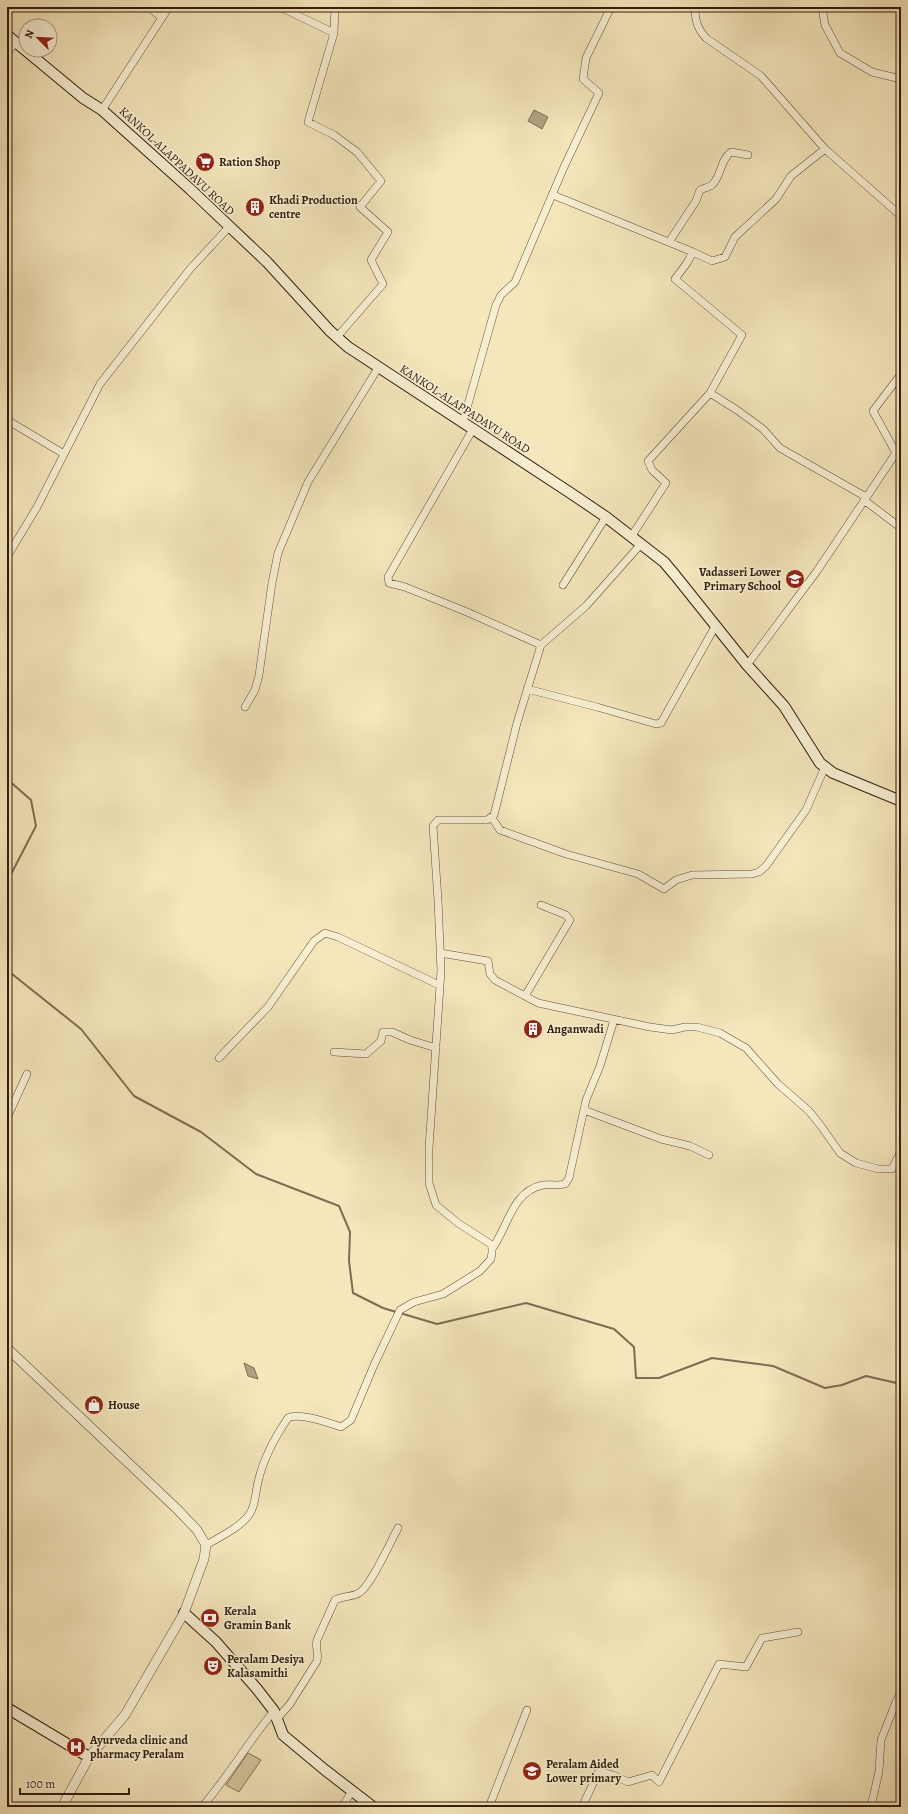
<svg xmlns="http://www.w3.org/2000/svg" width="908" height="1814" viewBox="0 0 908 1814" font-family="Alegreya,serif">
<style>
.green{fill:#d4c49e;stroke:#827056}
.water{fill:#b2a180;stroke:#7e6c52}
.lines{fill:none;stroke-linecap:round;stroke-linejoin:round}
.stream{stroke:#7e6c52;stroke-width:2}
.minor-casing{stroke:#614e39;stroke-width:8}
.tertiary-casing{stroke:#614e39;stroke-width:10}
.secondary-casing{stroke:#301c0d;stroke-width:12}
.minor{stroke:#f8efd3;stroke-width:7}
.tertiary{stroke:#f8efd3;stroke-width:9}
.secondary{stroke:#f8efd3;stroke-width:10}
.labels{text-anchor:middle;stroke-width:3.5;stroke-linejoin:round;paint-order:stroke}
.street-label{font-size:12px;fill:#301c0d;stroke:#f8efd3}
.poi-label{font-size:12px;font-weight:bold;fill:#301c0d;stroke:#f8efd3;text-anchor:start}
</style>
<rect width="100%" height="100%" fill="#f5e6bc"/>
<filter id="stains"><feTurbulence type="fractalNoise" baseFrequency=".005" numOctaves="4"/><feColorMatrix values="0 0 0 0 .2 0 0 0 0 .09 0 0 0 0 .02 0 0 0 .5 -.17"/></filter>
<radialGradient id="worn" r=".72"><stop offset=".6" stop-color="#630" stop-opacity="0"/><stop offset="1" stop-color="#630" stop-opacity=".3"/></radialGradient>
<path class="green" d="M248,1753L261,1760L239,1792L226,1785Z"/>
<path class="water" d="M534,110L548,117L542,129L528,121Z
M244,1363L254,1368L258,1379L248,1376Z"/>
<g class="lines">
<path class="stream" d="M7,779L31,800L36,826L7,882
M7,970L81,1029L134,1096L201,1132L256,1174L339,1206L350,1232L349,1261L353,1293L383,1308L396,1312
M400,1313L437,1324L526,1303L614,1329L634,1347L636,1378H659L712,1358L773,1366L825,1388L842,1385L866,1376L901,1384"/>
<g class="minor-casing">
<path id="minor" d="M149,7L162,18
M280,7L334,33L308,122L334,135L357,152L381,181L360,207L388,232L371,260L383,284L337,337
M695,7C695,20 697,28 706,38L761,76L825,149L901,216
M822,7L825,25L840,53L872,72L901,79
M334,33L335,7
M7,53L15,43
M102,110L169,7
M553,195L693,252
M669,242L696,201L700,190C704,188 710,187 712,185C722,175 720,160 731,152L748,155
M710,393L742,335L675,279L687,263L693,252L712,261L725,257L735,237L776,199L791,176L825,149
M7,420L64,454
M463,422L496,305L501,295L515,282L564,167L599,93L583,79L586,58L611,7
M473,429L388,577L389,583L405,587L467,612L541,645
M864,500L901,528
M631,537L666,483L652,470L648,461L710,393L737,410L763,429L780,448L866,497
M7,557L37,507L100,384L190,269L229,227
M563,585L606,517
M747,665L817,571L896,453L873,411L901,374
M527,689L597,707L656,724L661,723L716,625
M245,707L255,690L259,675L272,583L278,553L308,482L378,368
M492,818L500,830L566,854L638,874L664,889L676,880L692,875L752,874L759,872L766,866L806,810L825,767
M440,953L488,961L490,974L495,980L538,1003L650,1027L672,1030L685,1027H697L720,1033L746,1048L778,1084L809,1111L821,1126L840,1153L856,1163L878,1169H892L901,1151
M525,996L570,920L566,915L541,905
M334,1052L366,1054L381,1041L383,1032H392L410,1040L436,1048
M219,1058L268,1007L314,941L325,933L338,937L439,985
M584,1110L661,1139L690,1146L709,1155
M7,1118L27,1074
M492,1249C508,1227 512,1191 543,1185C550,1184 558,1186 565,1184L569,1178L586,1100L600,1066L614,1020
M206,1545C220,1537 239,1528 249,1515C256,1505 255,1494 258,1482C263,1460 275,1437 288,1418C298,1412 330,1423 341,1427L351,1420L374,1365L400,1310L414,1302L443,1294L480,1271L491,1259L492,1252V1245L458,1223L436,1205L429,1183V1148L441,971L438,900L433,826L438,820H487L494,815L517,723L541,645L586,606L641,544
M276,1720L290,1704L317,1661C319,1653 315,1648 317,1640L335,1600C343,1596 352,1597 359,1593C371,1586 391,1541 398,1528
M202,1807C228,1777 248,1742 274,1711
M342,1807L352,1791
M489,1807L527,1710
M582,1807L599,1771L613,1775L628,1782L652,1775L659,1782L719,1664L746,1667L762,1638L798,1632
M871,1807L879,1771L881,1740L896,1702L901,1693"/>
</g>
<g class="tertiary-casing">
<path id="tertiary" d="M7,1348L177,1509L197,1530L206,1545L204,1559L184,1613L125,1715L89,1757L62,1807"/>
</g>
<g class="secondary-casing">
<path id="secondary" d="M7,35L83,98L102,110L190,189L267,262L330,331L348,347L572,494L606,517L664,562L675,575L747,665L784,706L820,763L833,773L901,801
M184,1613L216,1642L257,1689L274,1711L283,1735L325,1770L373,1807
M7,1708L89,1757"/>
</g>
<use href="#minor" class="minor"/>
<use href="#tertiary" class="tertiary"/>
<use href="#secondary" class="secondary"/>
</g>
<defs>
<g id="supermarket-disc" transform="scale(1)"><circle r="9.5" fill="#8f2418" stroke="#f8efd3"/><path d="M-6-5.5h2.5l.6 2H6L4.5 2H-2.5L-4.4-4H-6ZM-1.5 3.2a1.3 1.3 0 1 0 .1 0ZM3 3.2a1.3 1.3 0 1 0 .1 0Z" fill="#fff"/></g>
<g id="building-disc" transform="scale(1)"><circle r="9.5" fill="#8f2418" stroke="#f8efd3"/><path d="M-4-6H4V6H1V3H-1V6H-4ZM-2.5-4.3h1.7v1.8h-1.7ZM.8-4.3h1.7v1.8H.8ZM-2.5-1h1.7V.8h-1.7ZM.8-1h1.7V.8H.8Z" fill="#fff"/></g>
<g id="school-disc" transform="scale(1)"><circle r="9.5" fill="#8f2418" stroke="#f8efd3"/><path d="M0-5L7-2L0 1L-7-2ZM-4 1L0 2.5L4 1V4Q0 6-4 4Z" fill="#fff"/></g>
<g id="shop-disc" transform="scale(1)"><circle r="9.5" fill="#8f2418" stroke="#f8efd3"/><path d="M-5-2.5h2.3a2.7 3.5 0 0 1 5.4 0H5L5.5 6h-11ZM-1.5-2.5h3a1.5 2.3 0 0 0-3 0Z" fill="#fff"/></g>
<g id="bank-disc" transform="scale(1)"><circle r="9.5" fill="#8f2418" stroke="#f8efd3"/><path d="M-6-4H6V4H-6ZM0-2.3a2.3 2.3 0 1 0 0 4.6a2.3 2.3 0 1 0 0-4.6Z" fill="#fff"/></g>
<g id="theatre-disc" transform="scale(1)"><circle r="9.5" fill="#8f2418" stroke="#f8efd3"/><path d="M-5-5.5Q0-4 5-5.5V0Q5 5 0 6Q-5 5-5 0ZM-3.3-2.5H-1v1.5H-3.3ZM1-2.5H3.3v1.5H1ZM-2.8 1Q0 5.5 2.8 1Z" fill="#fff"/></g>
<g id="hospital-disc" transform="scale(1)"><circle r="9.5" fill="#8f2418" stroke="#f8efd3"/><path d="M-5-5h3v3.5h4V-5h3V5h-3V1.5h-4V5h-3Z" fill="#fff"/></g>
</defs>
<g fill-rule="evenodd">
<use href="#supermarket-disc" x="205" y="162"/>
<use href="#building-disc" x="255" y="207"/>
<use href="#school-disc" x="795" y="579"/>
<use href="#building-disc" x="533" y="1029"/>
<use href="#shop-disc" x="94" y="1405"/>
<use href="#bank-disc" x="210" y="1618"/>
<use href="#theatre-disc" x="213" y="1666"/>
<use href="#hospital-disc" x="76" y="1747"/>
<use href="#school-disc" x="532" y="1771"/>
</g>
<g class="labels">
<g class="street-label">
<text transform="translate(177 161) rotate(43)" y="4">KANKOL-ALAPPADAVU ROAD</text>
<text transform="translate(465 409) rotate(33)" y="4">KANKOL-ALAPPADAVU ROAD</text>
</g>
<g class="poi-label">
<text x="219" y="166">Ration Shop</text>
<text x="269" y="204">Khadi Production<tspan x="269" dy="14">centre</tspan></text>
<text x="781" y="576" text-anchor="end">Vadasseri Lower<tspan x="781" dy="14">Primary School</tspan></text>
<text x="547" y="1033">Anganwadi</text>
<text x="108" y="1409">House</text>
<text x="224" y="1615">Kerala<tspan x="224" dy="14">Gramin Bank</tspan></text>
<text x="227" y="1663">Peralam Desiya<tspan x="227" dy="14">Kalasamithi</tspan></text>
<text x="90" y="1744">Ayurveda clinic and<tspan x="90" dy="14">pharmacy Peralam</tspan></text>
<text x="546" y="1768">Peralam Aided<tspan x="546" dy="14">Lower primary</tspan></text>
</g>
</g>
<rect width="908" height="1814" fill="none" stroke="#f5e6bc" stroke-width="24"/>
<rect x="8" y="8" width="892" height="1798" fill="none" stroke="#301c0d" stroke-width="2"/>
<rect x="12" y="12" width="884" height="1790" fill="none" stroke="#301c0d"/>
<g transform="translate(38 38) rotate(294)"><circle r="19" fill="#f8efd3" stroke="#a89b84"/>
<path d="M0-3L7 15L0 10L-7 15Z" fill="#8f2418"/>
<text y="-6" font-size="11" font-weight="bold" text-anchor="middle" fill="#301c0d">N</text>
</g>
<path d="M20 1788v6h109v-6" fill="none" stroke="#301c0d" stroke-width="2"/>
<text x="26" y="1788" font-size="12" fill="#301c0d" stroke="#f8efd3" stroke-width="3" paint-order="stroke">100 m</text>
<rect width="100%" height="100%" filter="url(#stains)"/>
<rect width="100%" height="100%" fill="url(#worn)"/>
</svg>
